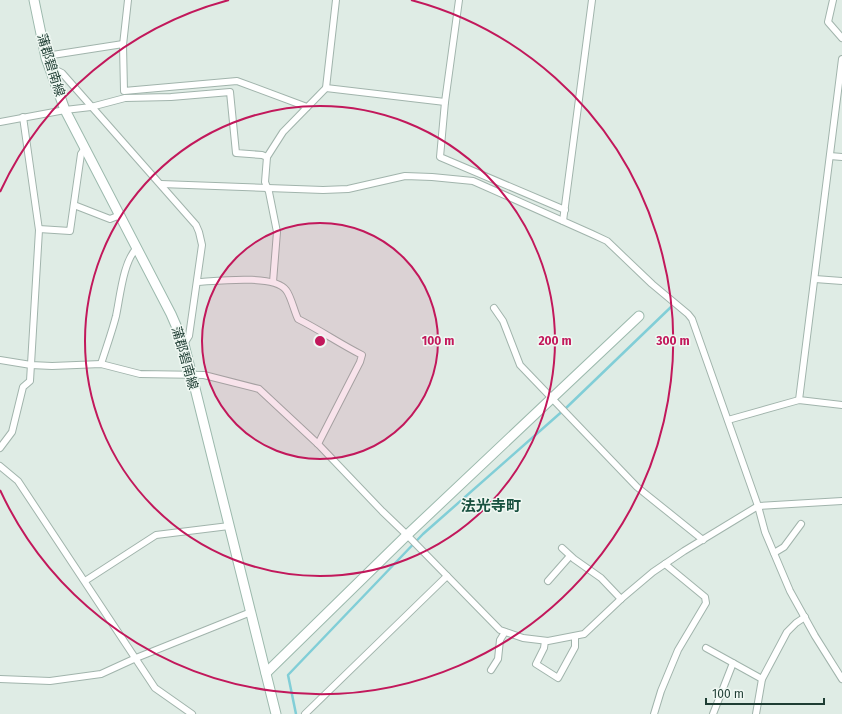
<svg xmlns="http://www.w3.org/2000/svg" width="842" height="714" font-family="'Fira Sans','Noto Sans JP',sans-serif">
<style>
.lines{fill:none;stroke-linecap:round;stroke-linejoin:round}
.stream{stroke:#81ced7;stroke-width:2.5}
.street-casing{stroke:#a1b4ac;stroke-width:8}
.secondary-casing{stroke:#9cb9ad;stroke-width:11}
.street{stroke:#fff;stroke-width:6}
.secondary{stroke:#fff;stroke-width:9}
.ring{fill:none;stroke:#c2185b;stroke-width:2}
.labels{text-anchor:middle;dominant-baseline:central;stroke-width:3;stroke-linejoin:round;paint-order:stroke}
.street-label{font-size:13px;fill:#1e3d33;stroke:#f0f8f3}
.quarter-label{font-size:15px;font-weight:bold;fill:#195140;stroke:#f0f8f3}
.centre{fill:#c2185b;stroke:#f0f8f3;stroke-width:2}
.ring-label{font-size:12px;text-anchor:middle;font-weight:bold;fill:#c2185b;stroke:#f0f8f3;stroke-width:3;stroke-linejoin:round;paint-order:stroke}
</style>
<rect width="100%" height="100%" fill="#dfece5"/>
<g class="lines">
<path class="stream" d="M296 714 288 675 423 534 566 408 671 307"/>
<defs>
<g id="street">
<path d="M128 0 123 45 124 91 237 81 307 107"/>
<path d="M459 0 445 102 440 157 565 210"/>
<path d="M833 0 828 22 842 38"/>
<path d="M46 56 123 44"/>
<path d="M51 71H58L62 73 196 225 199 232 202 245 189 336 184 344"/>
<path d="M326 88 445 102"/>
<path d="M0 122 65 110 91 107 125 98 171 97 230 92 236 153 262 155 267 157"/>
<path d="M830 156 842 157"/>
<path d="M161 184 323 190 348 189 405 176 432 177 473 181 592 234 607 241 652 284 688 314 692 319 758 506 765 532 790 591 815 636 842 679"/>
<path d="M74 205 110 219 120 215"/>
<path d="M563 221 592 0"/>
<path d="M39 229 70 231 81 154 83 151 87 150"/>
<path d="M815 279 842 281"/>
<path d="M198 282C216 281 275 274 286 290 291 296 294 311 298 319 320 330 340 344 362 355L360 362 318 444"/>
<path d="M273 282 277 232 269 192 265 182 267 157 283 132 326 88 336 0"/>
<path d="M494 308 503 321 520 365 637 487 703 540"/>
<path d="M0 360 31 365 52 366 101 364 140 374 204 375 259 389 318 444 382 511 407 535 500 630 523 638 548 641 584 634 621 599 653 572 684 551 758 506 842 501"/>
<path d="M101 364C106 348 112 332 116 316 120 298 123 261 137 248"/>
<path d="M799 400 842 59"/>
<path d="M728 420 799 400 842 405"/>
<path d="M0 448 12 432 23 387 30 381 39 230 23 117"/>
<path d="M0 466 18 481 155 688 192 714"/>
<path d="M562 548 574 559 601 578 621 599"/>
<path d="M774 553 784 547 801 524"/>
<path d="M85 581 156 535 229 526"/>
<path d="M548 581 570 556"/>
<path d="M545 641 544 648 536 664 558 678 575 647V636"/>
<path d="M706 648 762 679"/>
<path d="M491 670 498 659 500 640 505 632"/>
<path d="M0 679 50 681 101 674 136 658 251 612"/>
<path d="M305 714 447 576"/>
<path d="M654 714 661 691 678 650 706 603 705 597 665 564"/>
<path d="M713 714 733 663"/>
<path d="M756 714 762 679 787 632 796 623 805 617"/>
</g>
<g id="secondary">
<path d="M34 0 46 58 65 110 171 314 184 344 276 714"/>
<path d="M266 673 407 535 639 316"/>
</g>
</defs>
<use href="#street" class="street-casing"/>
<use href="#secondary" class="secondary-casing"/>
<use href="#street" class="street"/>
<use href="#secondary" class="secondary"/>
</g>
<circle cx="320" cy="341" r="118" fill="#c2185b" fill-opacity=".12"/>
<g class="ring">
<circle cx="320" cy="341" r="118"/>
<circle cx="320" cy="341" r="235"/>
<path d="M0 192A353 353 0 0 1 229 0M411 0A353 353 0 1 1 0 490"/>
</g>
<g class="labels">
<g class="street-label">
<text transform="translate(51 65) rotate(73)">蒲郡碧南線</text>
<text transform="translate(185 358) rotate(74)">蒲郡碧南線</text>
</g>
<g class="quarter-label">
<text x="491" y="506">法光寺町</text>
</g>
</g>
<circle cx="320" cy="341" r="6" class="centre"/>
<g class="ring-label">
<text x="438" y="345">100 m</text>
<text x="555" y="345">200 m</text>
<text x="673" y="345">300 m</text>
</g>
<path d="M706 698v6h118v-6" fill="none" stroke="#1e3d33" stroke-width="2"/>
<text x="712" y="698" font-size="12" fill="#1e3d33" stroke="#f0f8f3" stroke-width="3" paint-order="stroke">100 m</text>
</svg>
